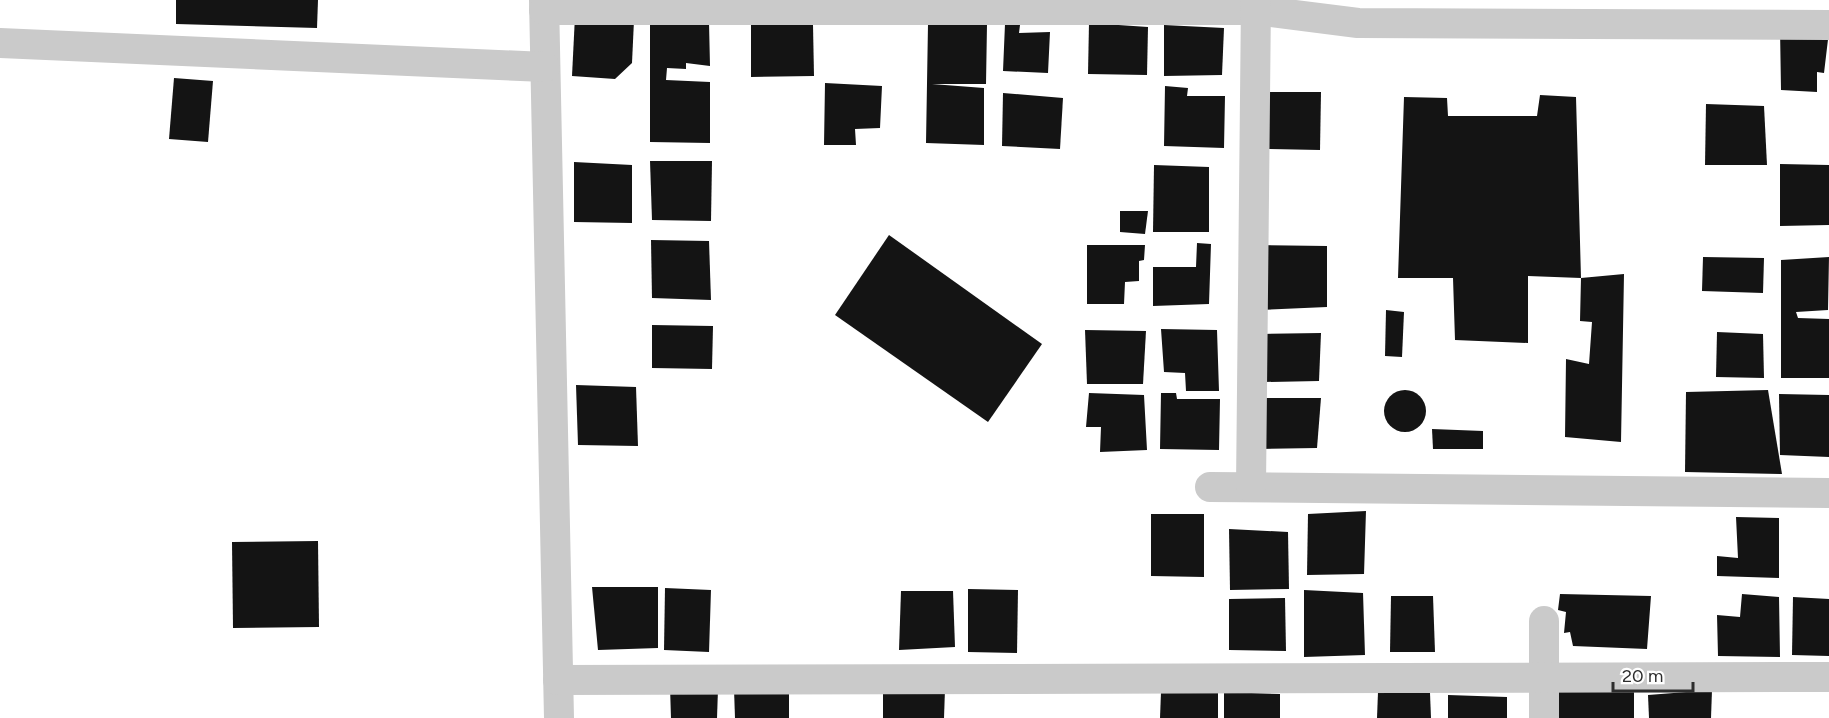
<svg xmlns="http://www.w3.org/2000/svg" width="1829" height="718" font-family="Figtree,sans-serif">
<style>
.building{fill:#141414}
.lines{fill:none;stroke-linecap:round;stroke-linejoin:round}
.minor{stroke:#cacaca;stroke-width:30}
</style>
<rect width="100%" height="100%" fill="#fff"/>
<g class="building">
<path d="M176 0H318L317 28 176 24Z"/>
<path d="M575 16 634 20 632 63 615 79 572 76Z"/>
<path d="M650 20 709 22 710 66 686 63V69L667 68 666 80 710 82V143L650 142Z"/>
<path d="M751 21 813 25 814 76 751 77Z"/>
<path d="M1089 23 1148 27 1147 75 1088 74Z"/>
<path d="M928 24H987L986 84H932L984 88V145L926 143Z"/>
<path d="M1005 24 1020 25 1019 33 1050 32 1048 73 1003 71Z"/>
<path d="M1164 25 1224 28 1222 75 1164 76Z"/>
<path d="M1780 28 1829 31 1824 73 1817 72V92L1781 90Z"/>
<path d="M174 78 213 81 208 142 169 139Z"/>
<path d="M825 83 882 86 880 128 855 129 856 145H824Z"/>
<path d="M1165 86 1188 88 1187 96H1225L1224 148 1164 146Z"/>
<path d="M1266 92H1321L1320 150 1266 149Z"/>
<path d="M1003 93 1063 98 1060 149 1002 146Z"/>
<path d="M1540 95 1576 97 1581 278 1624 274 1621 442 1565 437 1566 359 1589 364 1592 322 1580 321 1581 278 1528 276V343L1455 340 1453 278H1398L1404 97 1447 98 1448 116H1537Z"/>
<path d="M1706 104 1764 106 1767 165H1705Z"/>
<path d="M650 161H712L711 221 652 220Z"/>
<path d="M574 162 632 165V223L574 222Z"/>
<path d="M1780 164 1829 165V225L1780 226Z"/>
<path d="M1154 165 1209 167V232H1153Z"/>
<path d="M1120 211H1148L1145 234 1120 232Z"/>
<path d="M889 235 1042 344 988 422 835 315Z"/>
<path d="M651 240 709 241 711 300 652 298Z"/>
<path d="M1197 243 1211 244 1209 304 1153 306V267H1196Z"/>
<path d="M1087 245H1145L1144 260 1139 261V281L1125 282 1124 304H1087Z"/>
<path d="M1259 245 1327 246V307L1259 310Z"/>
<path d="M1703 257 1764 258 1763 293 1702 291Z"/>
<path d="M1829 257 1828 310 1796 312 1798 318 1829 319V378H1781V260Z"/>
<path d="M1386 310 1404 312 1402 357 1385 356Z"/>
<path d="M652 325 713 326 712 369 652 368Z"/>
<path d="M1161 329 1217 330 1219 391H1186L1185 373 1164 372Z"/>
<path d="M1085 330 1146 331 1143 384H1087Z"/>
<path d="M1717 332 1763 334 1764 378 1716 377Z"/>
<path d="M1321 333 1319 381 1264 382 1261 334Z"/>
<path d="M576 385 636 387 638 446 578 445Z"/>
<circle cx="1405" cy="411" r="21"/>
<path d="M1768 390 1782 474 1685 472 1686 392Z"/>
<path d="M1089 393 1144 395 1147 450 1100 452 1101 427H1086Z"/>
<path d="M1161 393H1176L1177 399H1220L1219 450 1160 449Z"/>
<path d="M1779 394 1829 395V457L1780 455Z"/>
<path d="M1261 398H1321L1317 448 1260 449Z"/>
<path d="M1432 429 1483 431V449H1433Z"/>
<path d="M1366 511 1364 574 1307 575 1308 514Z"/>
<path d="M1151 514H1204V577L1151 576Z"/>
<path d="M1736 517 1779 518V578L1717 576V556L1738 558Z"/>
<path d="M1229 529 1288 532 1289 589 1230 590Z"/>
<path d="M318 541 319 627 233 628 232 542Z"/>
<path d="M592 587H658V648L598 650Z"/>
<path d="M665 588 711 590 709 652 664 650Z"/>
<path d="M968 589 1018 590 1017 653 968 652Z"/>
<path d="M1304 590 1363 593 1365 655 1304 657Z"/>
<path d="M901 591H953L955 647 899 650Z"/>
<path d="M1560 594 1651 596 1647 649 1573 646 1570 632 1564 633 1566 612 1558 610Z"/>
<path d="M1742 594 1779 597 1780 657 1718 656 1717 615 1740 617Z"/>
<path d="M1391 596H1433L1435 652H1390Z"/>
<path d="M1793 597 1829 599V656L1792 655Z"/>
<path d="M1285 598 1286 651 1229 650V599Z"/>
<path d="M670 687 718 689 717 718H671Z"/>
<path d="M734 689H789V718H735Z"/>
<path d="M883 689H945L944 718H883Z"/>
<path d="M1552 690 1634 692V718H1552Z"/>
<path d="M1712 690 1711 718H1649L1648 695Z"/>
<path d="M1161 692 1218 693V718H1160Z"/>
<path d="M1224 692 1280 694V718H1224Z"/>
<path d="M1378 692 1430 693 1431 718H1377Z"/>
<path d="M1448 695 1507 697V718H1448Z"/>
</g>
<g class="lines">
<g class="minor">
<path d="M544 0 559 718"/>
<path d="M544 10H1256L1358 23 1829 25"/>
<path d="M0 43 545 67"/>
<path d="M1210 487 1829 493"/>
<path d="M1251 487 1256 0"/>
<path d="M1544 621V718"/>
<path d="M558 680 1829 677"/>
</g>
</g>
<path d="M1613 682v9h80v-9" fill="none" stroke="#2d2d2d" stroke-width="3"/>
<text x="1622" y="682" font-size="18" fill="#2d2d2d" stroke="#ffffff" stroke-width="4.5" paint-order="stroke">20 m</text>
</svg>
